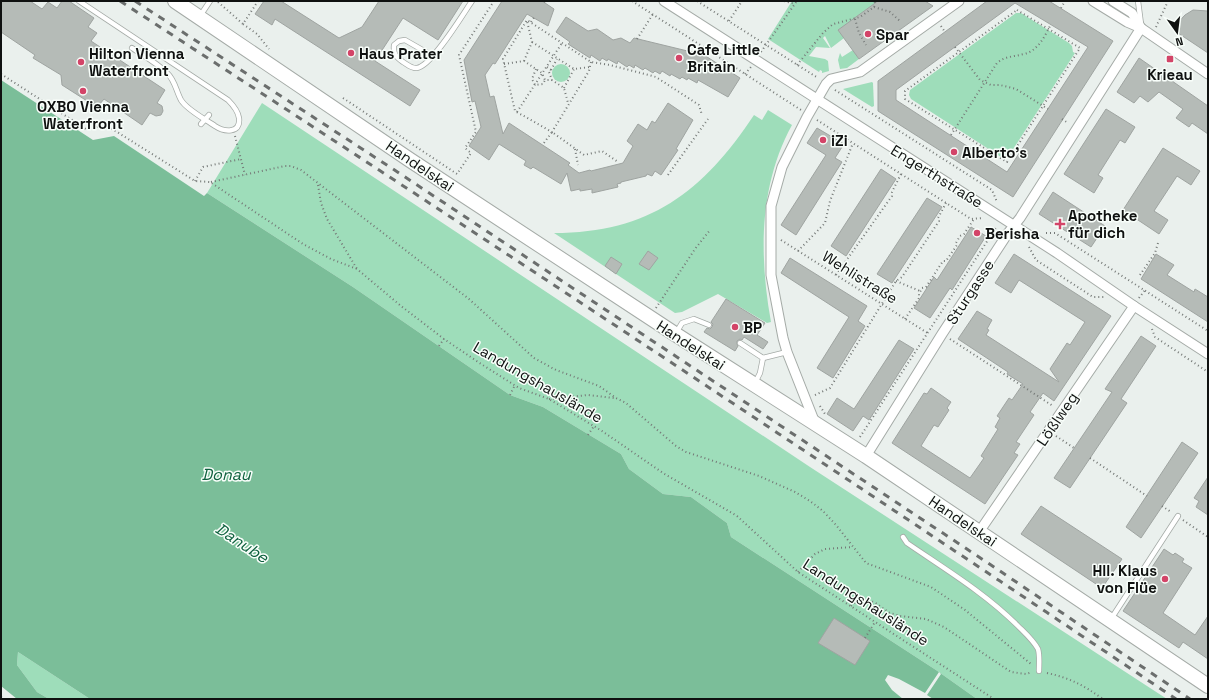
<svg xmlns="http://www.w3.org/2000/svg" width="1209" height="700" font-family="'Space Grotesk',sans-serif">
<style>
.green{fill:#9eddba}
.water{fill:#7bbe99}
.pier{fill:#eaf0ed}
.building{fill:#b5bbb7;stroke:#9fa4a1;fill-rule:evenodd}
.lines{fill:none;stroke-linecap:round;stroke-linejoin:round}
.service-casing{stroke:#a5aba7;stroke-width:6}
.minor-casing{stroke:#a5aba7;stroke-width:11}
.primary-casing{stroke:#a5aba7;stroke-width:16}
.path{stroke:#757977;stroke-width:2;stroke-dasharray:1 3;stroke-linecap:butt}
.service{stroke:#fff;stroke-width:4.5}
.minor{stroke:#fff;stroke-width:9}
.primary{stroke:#fff;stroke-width:14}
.rail{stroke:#6b6e6d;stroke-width:3;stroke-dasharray:7 7;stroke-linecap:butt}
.poi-dot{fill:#d34468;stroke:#f8fefa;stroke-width:1.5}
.labels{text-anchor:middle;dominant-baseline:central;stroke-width:3;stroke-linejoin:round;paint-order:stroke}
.poi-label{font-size:15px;font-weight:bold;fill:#0f1110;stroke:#f8fefa;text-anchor:start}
.street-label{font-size:15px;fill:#0f1110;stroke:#f8fefa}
.water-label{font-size:16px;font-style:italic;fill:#0e603e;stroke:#f8fefa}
</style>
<rect width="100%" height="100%" fill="#eaf0ed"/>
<g class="green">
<path d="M792 1H878L839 30 844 38 831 48 825 36 823 38 830 48 816 47 809 56 825 59 828 61 829 71 822 73V71L820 70 819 72 768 39Z"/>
<path d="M1016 13H1021L1069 43 1072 46 1073 52 1075 53 1010 154 1007 157H1001L911 99 909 95 910 90Z"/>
<path d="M853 50 859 59 847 68 840 69 838 60 840 53 842 57Z"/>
<circle cx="561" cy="73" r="9"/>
<path d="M872 82 873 83 874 106 872 107 843 89Z"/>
<path d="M262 103 810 467 1167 699H977L936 670 731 537 727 523 691 497 663 494 629 469 621 454 543 407 510 395 353 287 207 193Z"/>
<path d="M768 110 792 125C759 185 759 256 771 322L767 323 718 294 682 312 675 313 554 233C649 233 703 192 754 115L762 120Z"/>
<path d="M18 652 90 699H49L37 692 17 665Z"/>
</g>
<path class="water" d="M1 80 93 140 114 136 204 196 207 193 353 287 510 395 543 407 621 454 629 469 663 494 691 497 727 523 731 537 936 670 977 699H90L18 652 17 665 37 692 49 699H17L1 686Z"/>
<path class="pier" d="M939 672 941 674 927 695 933 699H903L892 690 885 680 888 675 899 679 925 693Z"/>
<g class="building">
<path d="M1 1H30L42 9 48 2 57 8 62 1H69L94 18 88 27 97 33 91 41 165 90 157 103 162 106 163 111 161 115 156 116 150 113 142 125 104 99 99 105 95 106 62 85 61 75 33 58 35 55 1 32Z"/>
<path d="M264 1H281L339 38 362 27 379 1H463L438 40 403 18 375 61 420 90 410 106 275 19 272 25 255 14Z"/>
<path d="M502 1H542L554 9 548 26 527 14 495 64 493 63 485 75 490 97 494 96 503 134 509 123 570 163 568 165 579 173 590 170 591 171 623 163 633 146 627 141 638 124 647 130 652 121 655 123 668 103 693 120 676 149 678 150 661 175 655 171 652 176 647 174 646 176 621 182V183L617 184 618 187 592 193V189L580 191V189L571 191 567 173 561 184 533 167 531 169 524 165 526 161 499 144 489 160 469 146 481 127 475 101 472 102 464 60Z"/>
<path d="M878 1H925L933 6 859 59 838 30Z"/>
<path d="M987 1H1049L1113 41 1013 197 878 111V81ZM1015 3 1088 47 1007 172 896 100V90Z"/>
<path d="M1193 10 1208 11V53L1172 29 1185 15Z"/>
<path d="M566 17 588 31 597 29 613 40 621 38 630 43 634 38 704 55 740 78 728 97 698 80 697 83 688 78 687 80 682 77 680 79 671 74 670 76 662 71 660 74 655 71 653 73 645 68 643 70 635 65 634 68 629 65 627 67 618 61 617 64 608 59 607 61 602 58 600 61 591 55 590 58 568 44 570 42 556 32Z"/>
<path d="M1139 58 1208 106V134L1192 123 1189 127 1176 118 1183 109 1159 92 1148 102 1140 96 1134 103 1117 92Z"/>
<path d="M1106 109 1135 127 1125 143 1120 140 1098 175 1103 178 1094 193 1064 174Z"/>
<path d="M817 128 844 144 835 158 842 162 796 235 781 225 826 155 807 143Z"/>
<path d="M1163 148 1200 171 1191 185 1177 176 1154 211 1168 220 1159 234 1123 210Z"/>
<path d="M881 169 896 179 846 256 831 246Z"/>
<path d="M1053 192 1105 226 1091 247 1039 214Z"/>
<path d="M927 198 942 207 892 283 877 274Z"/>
<path d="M971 227 986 236 952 290 950 288 930 318 914 308 934 277 937 280Z"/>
<path d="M648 251 658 258 649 270 639 264Z"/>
<path d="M1014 254 1111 316 1054 401 1043 393 1030 412 1034 415 1016 442 1020 444 1014 453 1018 455 985 504 892 443 924 393 927 394 931 388 951 402 947 408 949 410 938 427 934 425 921 446 970 478 984 458 981 456 998 429 995 427 1000 418 997 416 1009 398 1012 400 1023 384 1007 374 1008 372 958 339 977 311 992 320 987 329 989 330 986 335 1059 382 1050 369 1067 343 1070 345 1085 322 1019 280 1011 293 995 283Z"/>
<path d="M1156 254 1174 265 1167 275 1194 292 1195 289 1208 297V322L1141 279Z"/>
<path d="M611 257 622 264 616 274 605 266Z"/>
<path d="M790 258 867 306 858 321 865 326 833 378 817 368 849 317 781 273Z"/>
<path d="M726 299 765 323 757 335 768 342 763 349 744 337 742 340 740 339 737 341V344L738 346 735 351 704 332 707 328 710 329 712 327 713 324 711 322Z"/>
<path d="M1141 336 1156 346 1121 399 1127 403 1070 488 1054 478 1112 392 1105 389Z"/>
<path d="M899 340 914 349 869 420 863 416 853 431 827 414 837 398 854 409Z"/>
<path d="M1182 442 1198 453 1141 538 1126 527Z"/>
<path d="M1208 477V515L1196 507 1199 501 1194 498Z"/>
<path d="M1041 506 1122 559 1102 588 1021 534Z"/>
<path d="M1164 549 1173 555 1175 553 1184 559 1182 562 1192 568 1163 613 1195 635 1208 616V659L1183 642 1179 648 1123 611Z"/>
<path d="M834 618 870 641 855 665 818 643Z"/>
</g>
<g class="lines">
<defs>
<g id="service">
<path d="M79 1 228 100C233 105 238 111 239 118 241 134 224 132 215 126 205 119 187 110 181 100 176 91 175 80 167 73 157 63 144 56 132 48"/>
<path d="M1138 1 1141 24"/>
<path d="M200 16 210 1"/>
<path d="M433 56 405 40 399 41 394 45C393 54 396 57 403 62 408 65 412 69 417 68 432 66 463 14 472 1"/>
<path d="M201 124 209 115"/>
<path d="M676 333 682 323 694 319 709 325"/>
<path d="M740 343 763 358 787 352"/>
<path d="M755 383 760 373 763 358"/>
<path d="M903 537 907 543C945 569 985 593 1018 626 1025 633 1033 640 1038 649 1040 656 1039 664 1039 671"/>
<path d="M1111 619 1178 516"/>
</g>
<g id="minor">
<path d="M664 1 1057 253 1134 306 1208 354"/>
<path d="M1093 1 1127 22 1141 28 1208 74"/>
<path d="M1113 1 1132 13 1141 28"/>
<path d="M815 423 787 352 783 338 771 275V206L782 167 807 117 826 84 831 79 860 72 959 1"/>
<path d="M866 456 942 334 1008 233 1020 218 1141 28"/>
<path d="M979 532 1134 306"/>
</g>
<path id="primary" d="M175 1 410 160 675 334 866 456 1208 686"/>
</defs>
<use href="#service" class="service-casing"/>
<use href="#minor" class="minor-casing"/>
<use href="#primary" class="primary-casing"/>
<g class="path">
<path d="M632 1 801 110"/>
<path d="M697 1 818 78"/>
<path d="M784 1 795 4"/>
<path d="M218 2 243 24 258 1"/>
<path d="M544 2 545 1"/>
<path d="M874 7 890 12 901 22"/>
<path d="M1061 8 1065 1"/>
<path d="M1017 10 1080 48 1007 162 905 99V91Z"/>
<path d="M855 19 859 33 866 45"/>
<path d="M729 21 742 1"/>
<path d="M531 22 535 16"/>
<path d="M243 24 257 34 269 49"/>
<path d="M941 26 945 32"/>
<path d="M1156 27 1168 1"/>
<path d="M637 39 653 14"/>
<path d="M532 42 574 69 590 67"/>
<path d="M955 47 980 80 991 85H1000L1016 89 1048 109"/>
<path d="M761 52 797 1"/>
<path d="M524 61 532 42 527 21"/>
<path d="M591 62 589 71 552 132 515 111 503 59 527 20 591 62 610 65 656 77 699 105 702 115"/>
<path d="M504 64 524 61 542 73 545 80H552"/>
<path d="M797 65 823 33 833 24 860 17 874 7 875 1"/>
<path d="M547 67 551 70 549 72 552 80 564 88 568 103"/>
<path d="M536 69 532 79 535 85 543 84 545 80"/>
<path d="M551 70 557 59"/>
<path d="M1 74 86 129 106 125 195 181 210 182 303 244 331 259 357 269 401 306 444 339 478 362 519 388 549 399 602 431 663 473 737 516 798 572 994 699"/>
<path d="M745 74 751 67"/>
<path d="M564 88 574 69"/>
<path d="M835 90 992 190 997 202"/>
<path d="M343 98 457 174 471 153 465 148 476 132 459 55 494 1"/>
<path d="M517 112 562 43"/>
<path d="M1062 119 1068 123"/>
<path d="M817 120 971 219 983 218"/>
<path d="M951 135 997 63C1005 56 1013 57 1024 54 1038 51 1045 36 1051 24"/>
<path d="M235 136 245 175"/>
<path d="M544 143 552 132 584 155 602 151 618 162"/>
<path d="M575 149 578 165"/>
<path d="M668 175 708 119"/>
<path d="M195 181 203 167 241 159"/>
<path d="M211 182 285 166H291L301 170 469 299 534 358 556 370 599 386 616 398 626 403 676 446 686 452 759 476 795 492 810 501 823 511 836 525 866 563 931 587 965 610 1031 664"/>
<path d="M318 185 321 203 327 219 357 269"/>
<path d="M1046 233H1055L1208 331"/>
<path d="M781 240 929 334"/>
<path d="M1029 247 1036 260 1093 297H1104"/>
<path d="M798 251 825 223 830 201 853 143"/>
<path d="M836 275 892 196V192L901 174"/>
<path d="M1140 275 1155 253 1158 243"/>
<path d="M896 281 920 291"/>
<path d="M1139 298 1145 290"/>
<path d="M656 308 695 249 710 230"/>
<path d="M905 319 919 298V294L922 288 926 287 943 261H946L957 245 956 243 960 236 964 234 974 219"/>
<path d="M1152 329 1155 337 1208 372"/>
<path d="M950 339 1053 406"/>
<path d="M439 346 444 339"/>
<path d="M510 395 515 385"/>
<path d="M815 395 830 388 896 281 902 277 939 221 938 218 946 203"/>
<path d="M549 399 588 395 614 398"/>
<path d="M820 406 825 414"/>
<path d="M588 435 594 426"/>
<path d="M1056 436 1074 448"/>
<path d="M860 437 997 226"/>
<path d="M1090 458 1147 496"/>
<path d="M1162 506 1171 512"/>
<path d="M1183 520 1208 537"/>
<path d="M798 572 815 554 825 549 853 547"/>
<path d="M851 606 859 599 874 602 890 613 900 616 926 619 944 627 1011 672 1026 674 1032 672"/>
<path d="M865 638 875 622"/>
<path d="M1047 673C1070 678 1083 685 1103 699"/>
<path d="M1 697 4 699"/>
</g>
<use href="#service" class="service"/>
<use href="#minor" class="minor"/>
<use href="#primary" class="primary"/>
<g class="rail">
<path d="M120 1C474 231 826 464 1176 699"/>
<path d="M135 1 396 171 991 565 1190 699"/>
</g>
</g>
<g class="poi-dot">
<circle cx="868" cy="34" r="4"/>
<circle cx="351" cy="53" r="4"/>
<circle cx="679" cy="58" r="4"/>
<rect x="1166" y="55" width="8" height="8" rx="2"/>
<circle cx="81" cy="62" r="4"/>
<circle cx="83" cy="91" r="4"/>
<circle cx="823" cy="140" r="4"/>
<circle cx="954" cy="152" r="4"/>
<path d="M1058 218h4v4h4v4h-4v4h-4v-4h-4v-4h4z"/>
<circle cx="977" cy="233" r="4"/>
<circle cx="735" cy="327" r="4"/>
<circle cx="1165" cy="579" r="4"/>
</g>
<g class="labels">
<g class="poi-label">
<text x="876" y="34">Spar</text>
<text x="687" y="49">Cafe Little<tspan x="687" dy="17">Britain</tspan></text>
<text x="89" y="53">Hilton Vienna<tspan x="89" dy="17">Waterfront</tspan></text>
<text x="359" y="53">Haus Prater</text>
<text x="1170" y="74" text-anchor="middle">Krieau</text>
<text x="83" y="106" text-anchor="middle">OXBO Vienna<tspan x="83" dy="17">Waterfront</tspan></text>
<text x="831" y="140">iZi</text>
<text x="962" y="152">Alberto's</text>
<text x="1068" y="215">Apotheke<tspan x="1068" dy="17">für dich</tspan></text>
<text x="985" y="233">Berisha</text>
<text x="743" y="327">BP</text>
<text x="1157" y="570" text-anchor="end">Hll. Klaus<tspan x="1157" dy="17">von Flüe</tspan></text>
</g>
<g class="street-label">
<text transform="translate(420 166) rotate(34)">Handelskai</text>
<text transform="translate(937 176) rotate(32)">Engerthstraße</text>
<text transform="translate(860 277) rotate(32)">Wehlistraße</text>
<text transform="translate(970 292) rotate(-57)">Sturgasse</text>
<text transform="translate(691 345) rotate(33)">Handelskai</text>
<text transform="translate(538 382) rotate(30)">Landungshauslände</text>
<text transform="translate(1057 419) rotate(-56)">Lößlweg</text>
<text transform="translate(963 521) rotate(34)">Handelskai</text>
<text transform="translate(866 602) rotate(33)">Landungshauslände</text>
</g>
<g class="water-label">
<text x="226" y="474">Donau</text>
<text transform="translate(242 543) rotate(33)">Danube</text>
</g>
</g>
<rect width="1209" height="700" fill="none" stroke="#0f1110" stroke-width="4"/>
<g transform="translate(1177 32) rotate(166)" stroke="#f8fefa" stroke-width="3" paint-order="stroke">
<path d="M0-3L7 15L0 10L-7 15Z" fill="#0f1110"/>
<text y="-6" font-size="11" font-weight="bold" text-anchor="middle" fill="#0f1110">N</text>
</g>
</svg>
